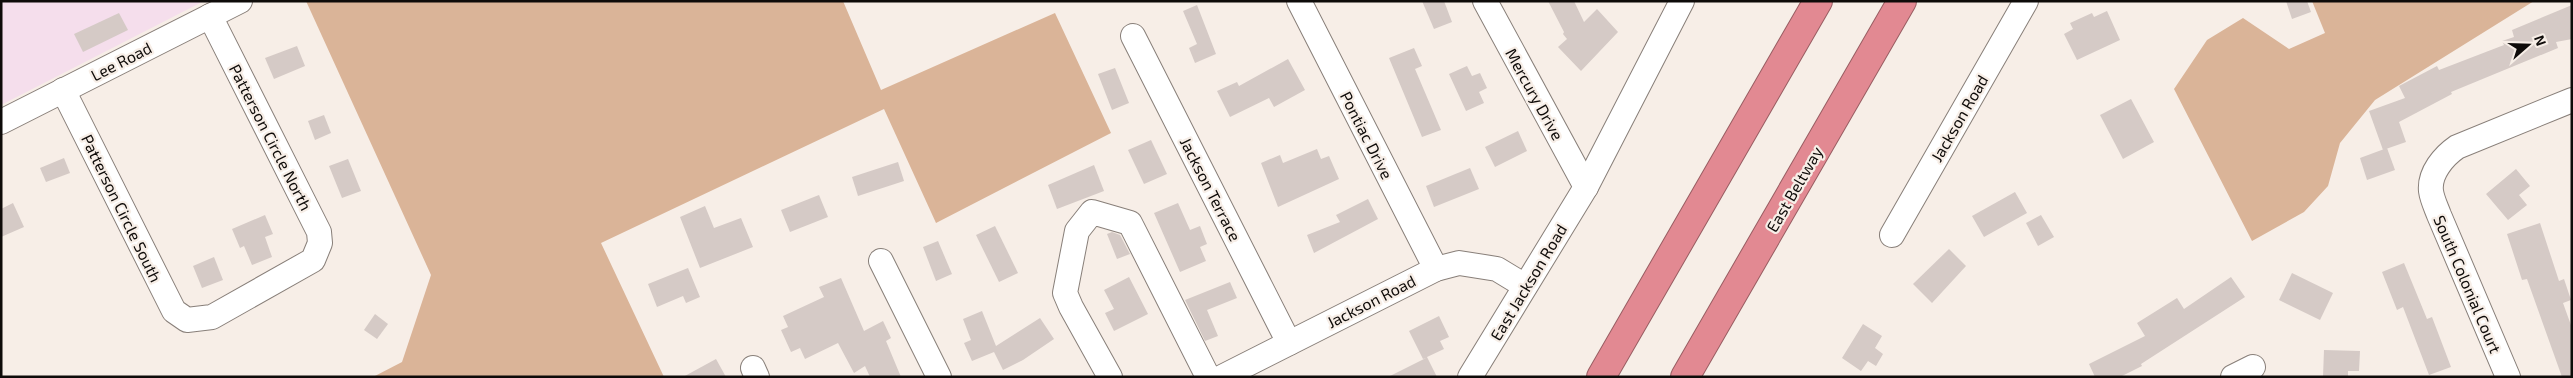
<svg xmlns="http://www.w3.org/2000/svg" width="2573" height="378" font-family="'Exo 2',sans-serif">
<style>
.industrial{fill:#f5deec}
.forest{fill:#dab498}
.building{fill:#d5cac6}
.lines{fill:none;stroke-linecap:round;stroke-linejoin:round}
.minor-casing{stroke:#887f79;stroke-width:26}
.highway-casing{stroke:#985d62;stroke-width:30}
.minor{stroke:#fff;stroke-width:24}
.highway{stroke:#e28992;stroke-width:28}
.labels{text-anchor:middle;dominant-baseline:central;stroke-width:4.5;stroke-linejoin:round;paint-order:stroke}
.street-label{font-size:16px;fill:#0e0b09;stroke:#f7eee7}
</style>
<rect width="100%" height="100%" fill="#f7eee7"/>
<path class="industrial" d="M1 1H204L1 105Z"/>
<g class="forest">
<path d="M306 1H843L881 90 1055 13 1111 133 936 223 884 109 601 243 664 377H373L402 362 431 275Z"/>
<path d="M2312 1H2534L2375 100 2340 143 2328 186 2304 212 2252 241 2174 89 2207 40 2243 18 2289 49 2325 33Z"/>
</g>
<g class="building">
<path d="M1422 1H1444L1452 22 1434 29Z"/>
<path d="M1548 1H1574L1584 22 1597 9 1618 32 1581 71 1558 47 1567 39 1563 34 1564 32Z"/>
<path d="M2286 1H2307L2311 12 2292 19Z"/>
<path d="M1197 5 1216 54 1195 63 1189 48 1197 44 1183 11Z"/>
<path d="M2572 5V39L2556 42 2558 48 2451 92 2452 94 2399 122 2406 142 2383 150 2369 111 2405 98 2399 86 2437 66 2439 70 2504 45 2502 41 2514 37 2512 30Z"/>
<path d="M2107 11 2120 40 2077 60 2064 34 2073 29 2070 23 2092 13 2094 17Z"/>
<path d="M119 13 128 30 83 52 74 34Z"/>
<path d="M297 46 305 66 274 79 265 58Z"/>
<path d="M1414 48 1422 66 1415 69 1441 130 1422 137 1389 58Z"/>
<path d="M1288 59 1305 90 1274 107 1269 98 1230 117 1217 91 1237 82 1239 86Z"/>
<path d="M1467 66 1472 76 1480 73 1487 88 1479 92 1484 103 1466 111 1449 74Z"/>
<path d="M1115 68 1129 103 1112 110 1098 74Z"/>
<path d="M2131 99 2154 142 2123 159 2100 115Z"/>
<path d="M324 115 331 133 315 140 308 121Z"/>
<path d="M1518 131 1527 151 1495 167 1485 147Z"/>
<path d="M1151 140 1167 174 1144 184 1128 150Z"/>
<path d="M2387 148 2395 170 2367 180 2360 158Z"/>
<path d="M1317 149 1321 159 1329 156 1339 179 1278 207 1261 163 1280 155 1283 163Z"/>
<path d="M64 158 70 173 46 182 40 168Z"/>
<path d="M348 159 361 191 342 198 329 166Z"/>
<path d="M898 162 904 181 858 196 852 177Z"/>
<path d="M1094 165 1104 191 1057 209 1048 185Z"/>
<path d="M1470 168 1479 189 1434 207 1426 186Z"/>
<path d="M2516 169 2530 186 2519 195 2527 205 2508 220 2486 194Z"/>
<path d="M2015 192 2027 213 1984 237 1972 216Z"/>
<path d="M819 195 828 217 790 232 781 210Z"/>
<path d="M1368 199 1378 219 1314 253 1307 235 1340 222 1336 215Z"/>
<path d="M13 203 24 227 1 237V209Z"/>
<path d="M1178 203 1190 230 1200 226 1207 244 1200 247 1206 261 1180 272 1154 213Z"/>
<path d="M705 206 714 228 741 218 753 247 700 268 680 217Z"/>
<path d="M265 215 273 234 265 237 272 257 252 265 244 246 240 248 232 229Z"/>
<path d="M2041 215 2054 237 2038 246 2026 223Z"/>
<path d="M2540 223 2559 281 2564 279 2571 300 2563 303 2572 328V377H2562L2527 279 2522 280 2507 234Z"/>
<path d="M995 226 1018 273 999 282 976 235Z"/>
<path d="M1112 232 1120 235 1130 254 1117 259 1107 234Z"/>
<path d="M938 241 952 274 936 281 923 247Z"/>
<path d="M1949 249 1966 266 1932 303 1913 284Z"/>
<path d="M214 257 223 280 202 288 193 266Z"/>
<path d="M2404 263 2427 319 2432 317 2451 367 2429 375 2403 307 2397 310 2382 272Z"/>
<path d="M688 268 700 297 686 303 683 296 657 307 648 284Z"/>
<path d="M2292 273 2333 293 2320 320 2279 300Z"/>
<path d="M1129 277 1148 314 1114 331 1105 313 1114 309 1104 290Z"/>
<path d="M2231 277 2245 297 2141 364 2142 366 2120 377H2095L2089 364 2145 336 2137 323 2177 298 2184 309Z"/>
<path d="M841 278 864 331 883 321 891 338 886 341 901 377H870L865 366 854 373 838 343 805 359 800 348 791 352 781 330 788 327 783 316 824 297 819 287Z"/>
<path d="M1230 282 1237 298 1207 310 1218 336 1205 341 1185 300Z"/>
<path d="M982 311 996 346 1040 318 1054 339 1023 360 1003 370 994 352 972 361 964 343 971 340 963 319Z"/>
<path d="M375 314 388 324 377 339 364 330Z"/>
<path d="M1439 316 1449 337 1440 341 1444 349 1427 357 1437 377H1388L1426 358 1423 359 1409 331Z"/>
<path d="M1863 324 1882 336 1875 348 1883 354 1876 366 1868 361 1861 371 1842 358Z"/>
<path d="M2324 350 2360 351 2359 371H2348V377H2323Z"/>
<path d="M716 359 726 377H683Z"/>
</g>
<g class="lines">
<defs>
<g id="minor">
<path d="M1299 1 1436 269"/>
<path d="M1485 1 1586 187"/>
<path d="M1133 36 1289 343"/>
<path d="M63 90 174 311 187 320 212 317 313 260 320 243 319 232 210 16"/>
<path d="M1 122 240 1"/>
<path d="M1892 235 2026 1"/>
<path d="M881 261 939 377"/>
<path d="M753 368 757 377"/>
<path d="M1110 377 1071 307 1065 293 1077 231 1092 212 1130 223 1208 377"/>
<path d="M1222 377 1436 269 1459 263 1497 269 1525 286"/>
<path d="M1470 377 1586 187 1682 1"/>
<path d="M2233 377 2253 367"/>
<path d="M2508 377 2439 215C2436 207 2432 199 2431 191 2429 173 2444 156 2457 147L2572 100"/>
</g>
<g id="highway">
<path d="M1601 377 1818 1"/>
<path d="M1685 377 1902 1"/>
</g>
</defs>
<use href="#minor" class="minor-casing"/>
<use href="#highway" class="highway-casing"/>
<use href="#minor" class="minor"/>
<use href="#highway" class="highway"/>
</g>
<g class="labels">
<g class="street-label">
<text transform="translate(121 61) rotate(-27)">Lee Road</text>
<text transform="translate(1535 94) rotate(61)">Mercury Drive</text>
<text transform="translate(1959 118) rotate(-60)">Jackson Road</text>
<text transform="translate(1367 135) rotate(63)">Pontiac Drive</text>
<text transform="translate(271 137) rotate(63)">Patterson Circle North</text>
<text transform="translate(1211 189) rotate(63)">Jackson Terrace</text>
<text transform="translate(1794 189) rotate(-60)">East Beltway</text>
<text transform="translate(122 208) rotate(64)">Patterson Circle South</text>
<text transform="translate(1528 282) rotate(-59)">East Jackson Road</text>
<text transform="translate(2468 284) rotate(67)">South Colonial Court</text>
<text transform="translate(1371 301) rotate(-27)">Jackson Road</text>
</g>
</g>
<rect width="2573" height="378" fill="none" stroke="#0e0b09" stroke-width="5"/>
<g transform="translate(2528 45) rotate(70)" stroke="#f7eee7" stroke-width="4" paint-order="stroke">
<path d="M0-4L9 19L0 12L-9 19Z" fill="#0e0b09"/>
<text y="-8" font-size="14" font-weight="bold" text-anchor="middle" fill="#0e0b09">N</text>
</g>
</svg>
